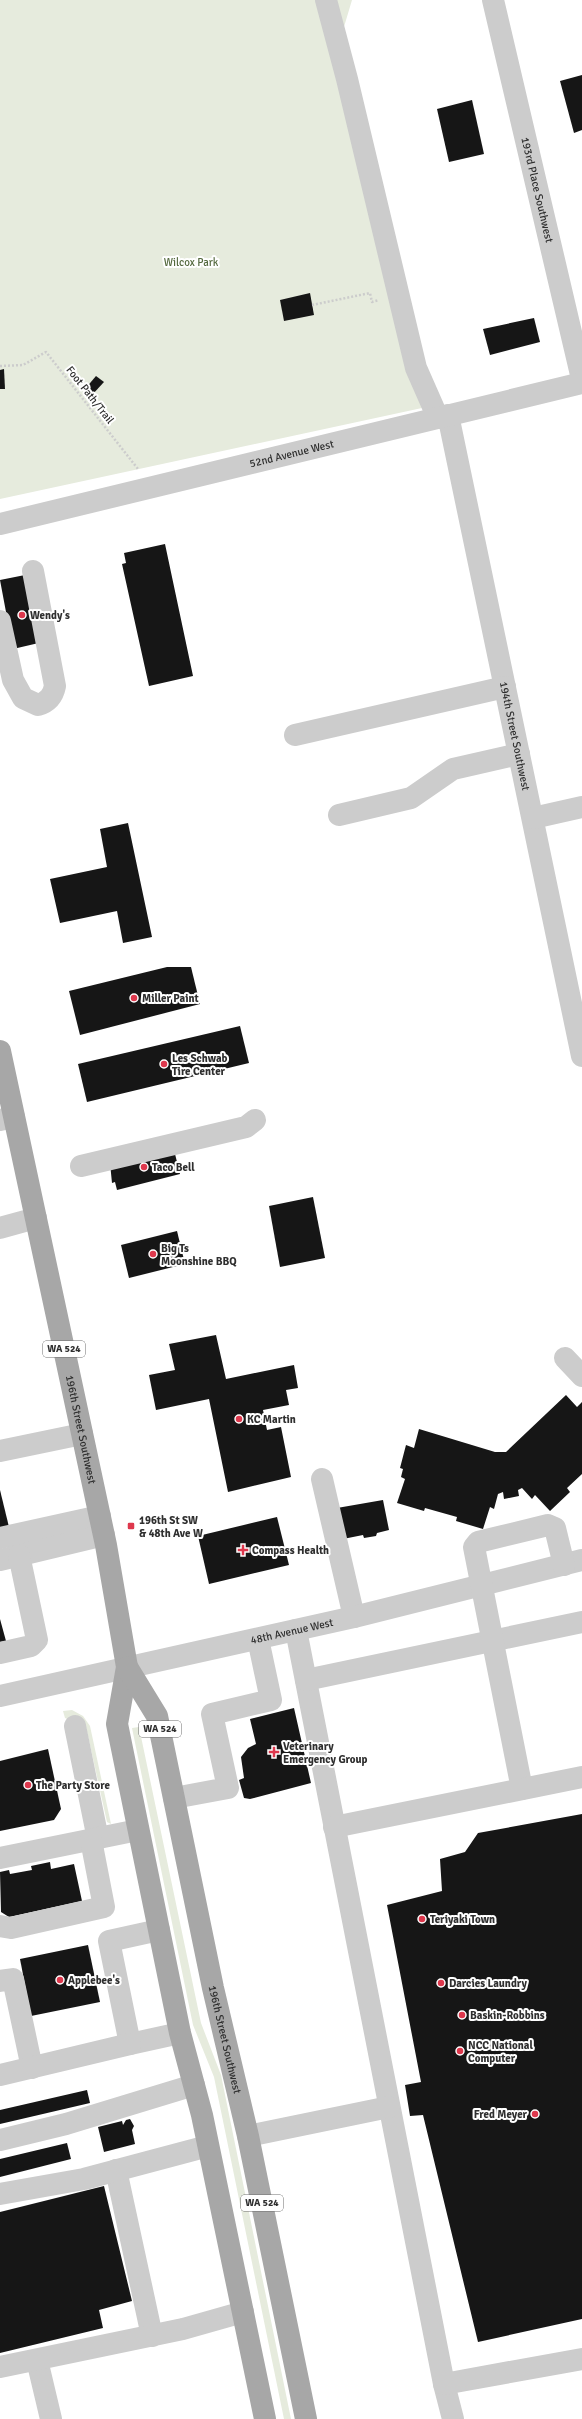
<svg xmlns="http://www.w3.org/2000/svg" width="582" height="2419" font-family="Signika,sans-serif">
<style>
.green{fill:#e6ebdd}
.building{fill:#161616}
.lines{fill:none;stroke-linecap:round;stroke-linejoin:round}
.path{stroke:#ccc;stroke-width:2.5;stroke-dasharray:2 2;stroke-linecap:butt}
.minor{stroke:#ccc;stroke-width:22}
.major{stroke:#a7a7a7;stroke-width:22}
.poi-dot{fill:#de384d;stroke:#fff;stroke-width:1.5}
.labels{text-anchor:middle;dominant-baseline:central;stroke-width:4;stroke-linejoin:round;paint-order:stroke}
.shield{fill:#fff;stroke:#6d6d6d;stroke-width:1}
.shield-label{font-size:10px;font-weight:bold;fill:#2f2f2f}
.street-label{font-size:11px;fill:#2f2f2f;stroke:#fff}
.park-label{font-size:11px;fill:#54693e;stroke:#fff}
.poi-label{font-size:11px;font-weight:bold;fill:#2f2f2f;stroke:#fff;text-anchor:start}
</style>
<rect width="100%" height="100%" fill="#fff"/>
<g class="green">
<path d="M0 0H352L335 57 422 408 0 499Z"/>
<path d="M72 1710 83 1716 90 1726 111 1824 107 1822 86 1727 65 1718 63 1711Z"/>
<path d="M139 1727 201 2023 221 2075 291 2419H284L214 2077 193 2025 132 1728Z"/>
</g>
<g class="building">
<path d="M582 75V130L574 133 560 81Z"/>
<path d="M472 100 484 154 449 162 437 109Z"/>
<path d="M310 293 314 315 284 321 280 300Z"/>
<path d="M534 318 540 342 490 355 483 329Z"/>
<path d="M4 369 5 389H0V370Z"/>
<path d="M96 376 104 382 92 395 85 389Z"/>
<path d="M165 544 193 676 149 686 122 564 126 563 124 553Z"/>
<path d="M30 574 43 642 13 649 0 580Z"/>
<path d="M128 823 152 937 123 943 117 911 60 923 50 879 107 867 100 829Z"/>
<path d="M167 967H191L200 1004 80 1035 69 991Z"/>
<path d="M240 1026 249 1063 87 1102 78 1064Z"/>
<path d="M174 1150 180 1174 117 1190 115 1182 112 1183 110 1163Z"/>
<path d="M313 1197 325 1258 280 1267 269 1206Z"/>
<path d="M177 1231 185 1264 129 1278 121 1245Z"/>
<path d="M216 1335 226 1379 294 1365 298 1388 286 1390 289 1405 263 1410 267 1430 281 1427 291 1477 228 1492 209 1399 156 1410 149 1375 175 1370 169 1344Z"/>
<path d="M566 1395 577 1407 582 1402V1474L567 1488 570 1492 550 1511 535 1495 532 1499 522 1488 518 1490 519 1496 504 1499 503 1492 498 1494 494 1509 490 1507 483 1529 456 1521 457 1517 425 1508 424 1511 397 1503 405 1479 401 1477 403 1469 400 1468 406 1445 414 1448 419 1429 495 1452H506Z"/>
<path d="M0 1490 9 1527 0 1529Z"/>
<path d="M383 1500 389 1530 377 1533 376 1536 364 1538 363 1535 343 1539 337 1508Z"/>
<path d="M277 1517 289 1565 209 1584 198 1536Z"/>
<path d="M0 1619 6 1641 0 1642Z"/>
<path d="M294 1708 311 1783 250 1799 244 1798 239 1780 244 1778 241 1757 248 1748 256 1744 250 1719Z"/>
<path d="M48 1749 61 1809 54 1820 0 1831V1761Z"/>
<path d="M582 1814V2319L478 2342 423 2115 410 2116 405 2085 421 2082 387 1905 442 1891 440 1859 465 1852 478 1833Z"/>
<path d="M50 1862 51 1869 74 1864 82 1901 9 1917 1 1912 0 1872 9 1870 10 1874 32 1870 31 1866Z"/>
<path d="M88 1945 100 2002 31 2016 20 1959Z"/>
<path d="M87 2090 90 2103 0 2124V2110Z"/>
<path d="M130 2119 134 2126 132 2130 135 2144 104 2152 98 2127 122 2121 123 2125 126 2120Z"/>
<path d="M67 2143 71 2159 0 2177V2159Z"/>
<path d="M104 2186 132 2301 99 2310 103 2328 0 2353V2212Z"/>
</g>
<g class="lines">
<g class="path">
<path d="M312 305 370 293 372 302 379 300"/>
<path d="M0 366 23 365 46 352 138 469"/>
</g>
<g class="minor">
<path d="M326 0 347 79 416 368 438 418"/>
<path id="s1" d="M493 0 582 379"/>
<path id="s2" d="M448 415 582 1056"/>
<path id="s3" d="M0 524 582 383"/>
<path d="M0 621 13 680 23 698 38 705C48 702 53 696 55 686L33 571"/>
<path d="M295 735 505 687"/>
<path d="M339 815 411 798 453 769 519 754"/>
<path d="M533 818 582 807"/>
<path d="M0 1120 14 1117"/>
<path d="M81 1166 246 1127 255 1120"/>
<path d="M0 1228 36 1218"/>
<path d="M565 1358 582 1376"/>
<path d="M0 1451 82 1434"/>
<path d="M322 1479 354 1617"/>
<path d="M0 1538 100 1516"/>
<path d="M0 1560 104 1535"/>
<path d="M296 1630 444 2384 453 2419"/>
<path d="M0 1653 31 1646 37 1640 19 1555"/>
<path d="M306 1680 582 1622"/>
<path id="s4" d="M0 1696 354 1617 582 1560"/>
<path d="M75 1726 98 1839"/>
<path d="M522 1789 474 1547 478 1542 548 1525 555 1528 564 1565"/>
<path d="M174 1798 228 1788 212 1714 271 1700 258 1639"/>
<path d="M334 1827 582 1777"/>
<path d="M0 1858 138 1830"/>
<path d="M0 1926 11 1928 104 1907 91 1840"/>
<path d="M159 1930 109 1941 130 2044 180 2033"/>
<path d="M0 1981 13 1979 32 2068"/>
<path d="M0 2075 130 2044"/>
<path d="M248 2136 389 2107"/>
<path d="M0 2140 66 2124 194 2085"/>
<path d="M116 2170 152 2336"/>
<path d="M0 2194 84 2179 208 2146"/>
<path d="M37 2360 51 2419"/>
<path d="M0 2367 183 2329 243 2312"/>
<path d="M444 2384 582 2359"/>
</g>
<g class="major">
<path id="s5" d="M0 1051 106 1545 127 1667 117 1724 180 2033 202 2115 265 2419"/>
<path id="s6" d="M127 1667 157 1716 213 1988 248 2136 306 2419"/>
</g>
</g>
<g class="poi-dot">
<circle cx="22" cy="615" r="4"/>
<circle cx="134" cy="998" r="4"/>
<circle cx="164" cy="1064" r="4"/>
<circle cx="144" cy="1167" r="4"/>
<circle cx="153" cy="1254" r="4"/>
<circle cx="239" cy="1419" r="4"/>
<rect x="127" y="1522" width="8" height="8" rx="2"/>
<path d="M241 1544h4v4h4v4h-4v4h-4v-4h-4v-4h4z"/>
<path d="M272 1746h4v4h4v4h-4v4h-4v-4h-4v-4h4z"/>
<circle cx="28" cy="1785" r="4"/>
<circle cx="422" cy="1919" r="4"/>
<circle cx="60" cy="1980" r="4"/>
<circle cx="441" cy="1983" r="4"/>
<circle cx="462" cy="2015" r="4"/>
<circle cx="460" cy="2051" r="4"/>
<circle cx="535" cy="2114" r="4"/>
</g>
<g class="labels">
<g class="shield">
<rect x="43" y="1341" width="42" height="16" rx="3"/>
<rect x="139" y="1721" width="42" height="16" rx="3"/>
<rect x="241" y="2195" width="42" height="16" rx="3"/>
</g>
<g class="shield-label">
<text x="64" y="1349">WA 524</text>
<text x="160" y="1729">WA 524</text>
<text x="262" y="2203">WA 524</text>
</g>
<g class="street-label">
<text stroke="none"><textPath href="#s1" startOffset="195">193rd Place Southwest</textPath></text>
<text transform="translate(90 395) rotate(52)">Foot Path/Trail</text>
<text stroke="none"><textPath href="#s3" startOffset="300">52nd Avenue West</textPath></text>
<text stroke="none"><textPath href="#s2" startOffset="328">194th Street Southwest</textPath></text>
<text stroke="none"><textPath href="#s5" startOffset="387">196th Street Southwest</textPath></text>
<text stroke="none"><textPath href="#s4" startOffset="299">48th Avenue West</textPath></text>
<text stroke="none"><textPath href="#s6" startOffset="388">196th Street Southwest</textPath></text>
</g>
<g class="park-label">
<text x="191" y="262">Wilcox Park</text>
</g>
<g class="poi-label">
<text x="30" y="615">Wendy's</text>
<text x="142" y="998">Miller Paint</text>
<text x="172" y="1058">Les Schwab<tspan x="172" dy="13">Tire Center</tspan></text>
<text x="152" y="1167">Taco Bell</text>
<text x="161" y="1248">Big Ts<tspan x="161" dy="13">Moonshine BBQ</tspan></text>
<text x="247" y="1419">KC Martin</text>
<text x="139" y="1520">196th St SW<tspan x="139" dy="13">&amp; 48th Ave W</tspan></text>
<text x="252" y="1550">Compass Health</text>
<text x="283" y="1746">Veterinary<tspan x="283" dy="13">Emergency Group</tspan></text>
<text x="36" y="1785">The Party Store</text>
<text x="430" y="1919">Teriyaki Town</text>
<text x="68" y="1980">Applebee's</text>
<text x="449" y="1983">Darcies Laundry</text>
<text x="470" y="2015">Baskin-Robbins</text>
<text x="468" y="2045">NCC National<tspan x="468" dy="13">Computer</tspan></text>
<text x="527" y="2114" text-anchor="end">Fred Meyer</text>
</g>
</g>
</svg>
